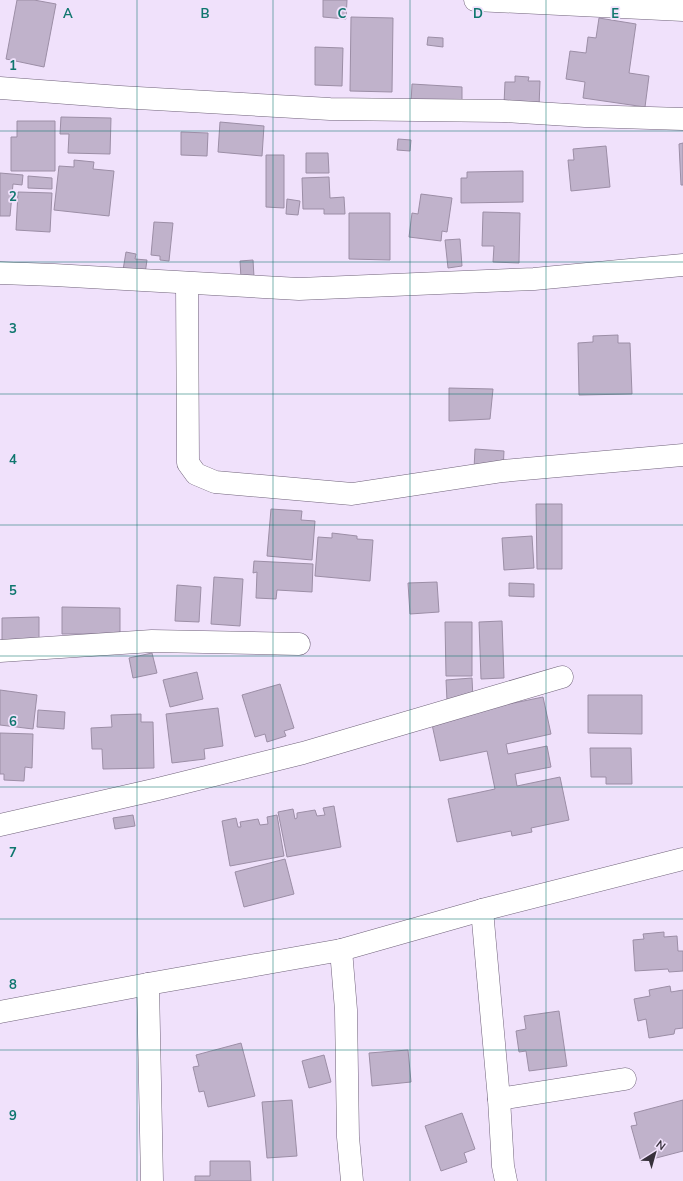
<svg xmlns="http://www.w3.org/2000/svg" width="683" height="1181" font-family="Mulish,sans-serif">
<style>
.building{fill:#c0b2cb;stroke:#9c8ea6}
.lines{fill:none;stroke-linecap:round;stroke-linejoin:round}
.minor-casing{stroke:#70637a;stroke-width:23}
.minor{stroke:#fff;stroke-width:22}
.grid{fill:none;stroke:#0f766e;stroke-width:1;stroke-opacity:0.55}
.grid-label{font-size:13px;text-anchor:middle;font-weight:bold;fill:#0f766e;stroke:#f0e1fb;stroke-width:3.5;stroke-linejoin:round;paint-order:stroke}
</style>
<rect width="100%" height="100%" fill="#f0e1fb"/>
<g class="building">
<path d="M17 0H34L56 4 44 67 6 59Z"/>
<path d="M323 0H347L346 19 323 17Z"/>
<path d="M351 17 393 18 392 92 350 91Z"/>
<path d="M599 18 636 24 629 73 649 76 645 107 583 98 585 82 566 79 570 51 586 53 588 37 596 38Z"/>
<path d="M428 37 443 38V47L427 45Z"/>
<path d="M315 47 343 48 342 86 315 85Z"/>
<path d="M515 76 529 77 528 81H540L539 107 504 104 505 82H515Z"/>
<path d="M412 84 462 87V106L411 103Z"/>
<path d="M61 117 111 118 110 154 68 153 69 134H60Z"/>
<path d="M17 121H55V171H11V137H17Z"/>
<path d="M220 122 264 126 262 156 218 152Z"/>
<path d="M181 132 208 133 207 156 181 155Z"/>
<path d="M398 139 411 140 410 151 397 150Z"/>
<path d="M683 143V185H681L679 144Z"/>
<path d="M606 146 610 187 571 191 568 160H574L573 149Z"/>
<path d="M306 153H328L329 173H306Z"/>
<path d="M266 155H284V208L266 207Z"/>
<path d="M74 160 94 162 93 169 114 171 109 216 54 210 59 166 74 167Z"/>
<path d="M523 171V202L461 203V178H467V172Z"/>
<path d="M0 173 23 175 22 185 13 184 10 216H0Z"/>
<path d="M28 176 52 178V189L28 188Z"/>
<path d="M329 177 330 198 344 197 345 214H324V209H303L302 178Z"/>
<path d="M18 192 52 193 50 232 16 230Z"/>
<path d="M421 194 452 198 447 232 442 231 441 241 409 237 412 213 418 214Z"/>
<path d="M287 199 300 201 298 215 286 214Z"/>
<path d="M483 212 520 213 519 263 493 262 494 246H482Z"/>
<path d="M349 213H390V260L349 259Z"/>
<path d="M154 222 173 223 169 261 160 260V256L151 255Z"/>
<path d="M460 239 462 266 448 268 445 240Z"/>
<path d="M126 252 136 254 135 259 147 260 145 274 123 270Z"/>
<path d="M253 260 254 277 241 278 240 261Z"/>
<path d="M618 335V343H630L632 394 579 395 578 343 593 342V336Z"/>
<path d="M449 388 493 389 490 419 449 421Z"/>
<path d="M475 449 504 451 503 471 474 469Z"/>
<path d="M536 504H562V569H537Z"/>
<path d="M271 509 302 511 301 520 315 521 312 560 267 556Z"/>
<path d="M332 533 357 536V539L373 540 370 581 315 576 318 537 332 538Z"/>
<path d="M532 536 534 568 504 570 502 538Z"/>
<path d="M254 561 313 564 312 592 277 590 276 599 256 598 257 572 253 573Z"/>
<path d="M214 577 243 579 240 626 211 624Z"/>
<path d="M437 582 439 612 410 614 408 583Z"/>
<path d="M509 583 534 584V597L509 596Z"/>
<path d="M177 585 201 587 199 622 175 621Z"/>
<path d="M62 607 120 608V634H62Z"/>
<path d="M39 617V640L2 641V618Z"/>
<path d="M502 621 504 678 481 679 479 622Z"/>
<path d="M445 622H472V676H446Z"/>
<path d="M152 653 157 673 133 678 129 658Z"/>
<path d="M197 672 203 699 170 707 163 680Z"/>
<path d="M472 678 473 699 447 701 446 680Z"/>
<path d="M280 684 294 728 284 731 286 736 267 742 265 734 255 737 242 695Z"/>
<path d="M0 690 37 695 33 729 0 725Z"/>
<path d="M588 695H642V734L588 733Z"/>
<path d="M543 697 551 734 506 744 508 754 547 746 551 767 515 774 517 786 560 777 569 820 531 828 532 832 512 836 511 831 457 842 448 799 495 789 487 751 440 761 431 720Z"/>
<path d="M218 708 223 746 204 749 205 759 172 763 166 714Z"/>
<path d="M38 710 65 712 64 729 37 727Z"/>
<path d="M141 714V722H153L154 768 103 769 102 749H92L91 728 112 727 111 715Z"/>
<path d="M0 733 33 734 32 768 25 767 24 781 4 780V774H0Z"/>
<path d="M590 748H631L632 784H606V777H591Z"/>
<path d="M334 806 341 847 287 857 278 812 293 809 295 819 297 818V813L315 810 317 816 325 815 323 808Z"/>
<path d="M133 815 135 826 115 829 113 818Z"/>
<path d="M277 815 284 856 230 866 222 821 236 818 238 827H241L240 822 258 819 260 825 268 824 267 817Z"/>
<path d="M285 859 294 894 244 907 235 872Z"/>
<path d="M664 932V937L677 936 678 951H683V971L669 972 668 969 635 971 633 940 644 939 643 934Z"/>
<path d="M670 986 671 992 683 990V1028L675 1029 674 1034 649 1038 646 1019 638 1021 634 999 650 996 649 990Z"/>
<path d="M559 1011 567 1066 529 1071 526 1051 519 1052 516 1031 526 1029 524 1016Z"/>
<path d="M241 1043 255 1096 208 1107 204 1091 199 1092 193 1067 199 1066 196 1055Z"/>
<path d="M408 1050 411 1082 372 1086 369 1053Z"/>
<path d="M324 1055 331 1082 309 1088 302 1061Z"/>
<path d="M292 1100 297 1156 267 1158 262 1102Z"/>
<path d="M683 1100V1151L641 1162 631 1126 637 1125 634 1113Z"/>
<path d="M462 1113 475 1149 464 1153 467 1162 441 1171 425 1126Z"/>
<path d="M210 1161H250L251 1181H195V1176H210Z"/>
</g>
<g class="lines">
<defs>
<g id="minor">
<path d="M475 0 683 10"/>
<path d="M0 88 120 97 330 109 503 111 585 116 683 119"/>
<path d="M0 273 54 275 299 289 534 279 683 265"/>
<path d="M187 283 188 463 196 474 215 482 352 494 503 471 683 455"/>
<path d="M0 651 152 641 299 644"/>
<path d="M0 825 158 789 303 753 562 677"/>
<path d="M482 910 499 1099 503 1166 506 1181"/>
<path d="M341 950 346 1010 348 1137 352 1181"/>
<path d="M148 984 152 1181"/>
<path d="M0 1012 148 984 341 950 482 910 683 859"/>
<path d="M499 1099 625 1079"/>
</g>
</defs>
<use href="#minor" class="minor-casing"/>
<use href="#minor" class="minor"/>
</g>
<path class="grid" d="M137 0V1181M273 0V1181M410 0V1181M546 0V1181M0 131H683M0 262H683M0 394H683M0 525H683M0 656H683M0 787H683M0 919H683M0 1050H683"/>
<g class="grid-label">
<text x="68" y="18">A</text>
<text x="205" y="18">B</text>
<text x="342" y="18">C</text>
<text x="478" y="18">D</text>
<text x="615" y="18">E</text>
<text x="13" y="70">1</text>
<text x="13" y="201">2</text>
<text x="13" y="333">3</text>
<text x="13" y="464">4</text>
<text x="13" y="595">5</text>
<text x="13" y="726">6</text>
<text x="13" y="857">7</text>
<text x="13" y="989">8</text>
<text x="13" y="1120">9</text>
</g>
<g transform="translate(655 1153) rotate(37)" stroke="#f0e1fb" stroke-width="3" paint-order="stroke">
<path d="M0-3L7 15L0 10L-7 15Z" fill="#37313b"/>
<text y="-6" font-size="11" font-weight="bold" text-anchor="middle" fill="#37313b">N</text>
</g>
</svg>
